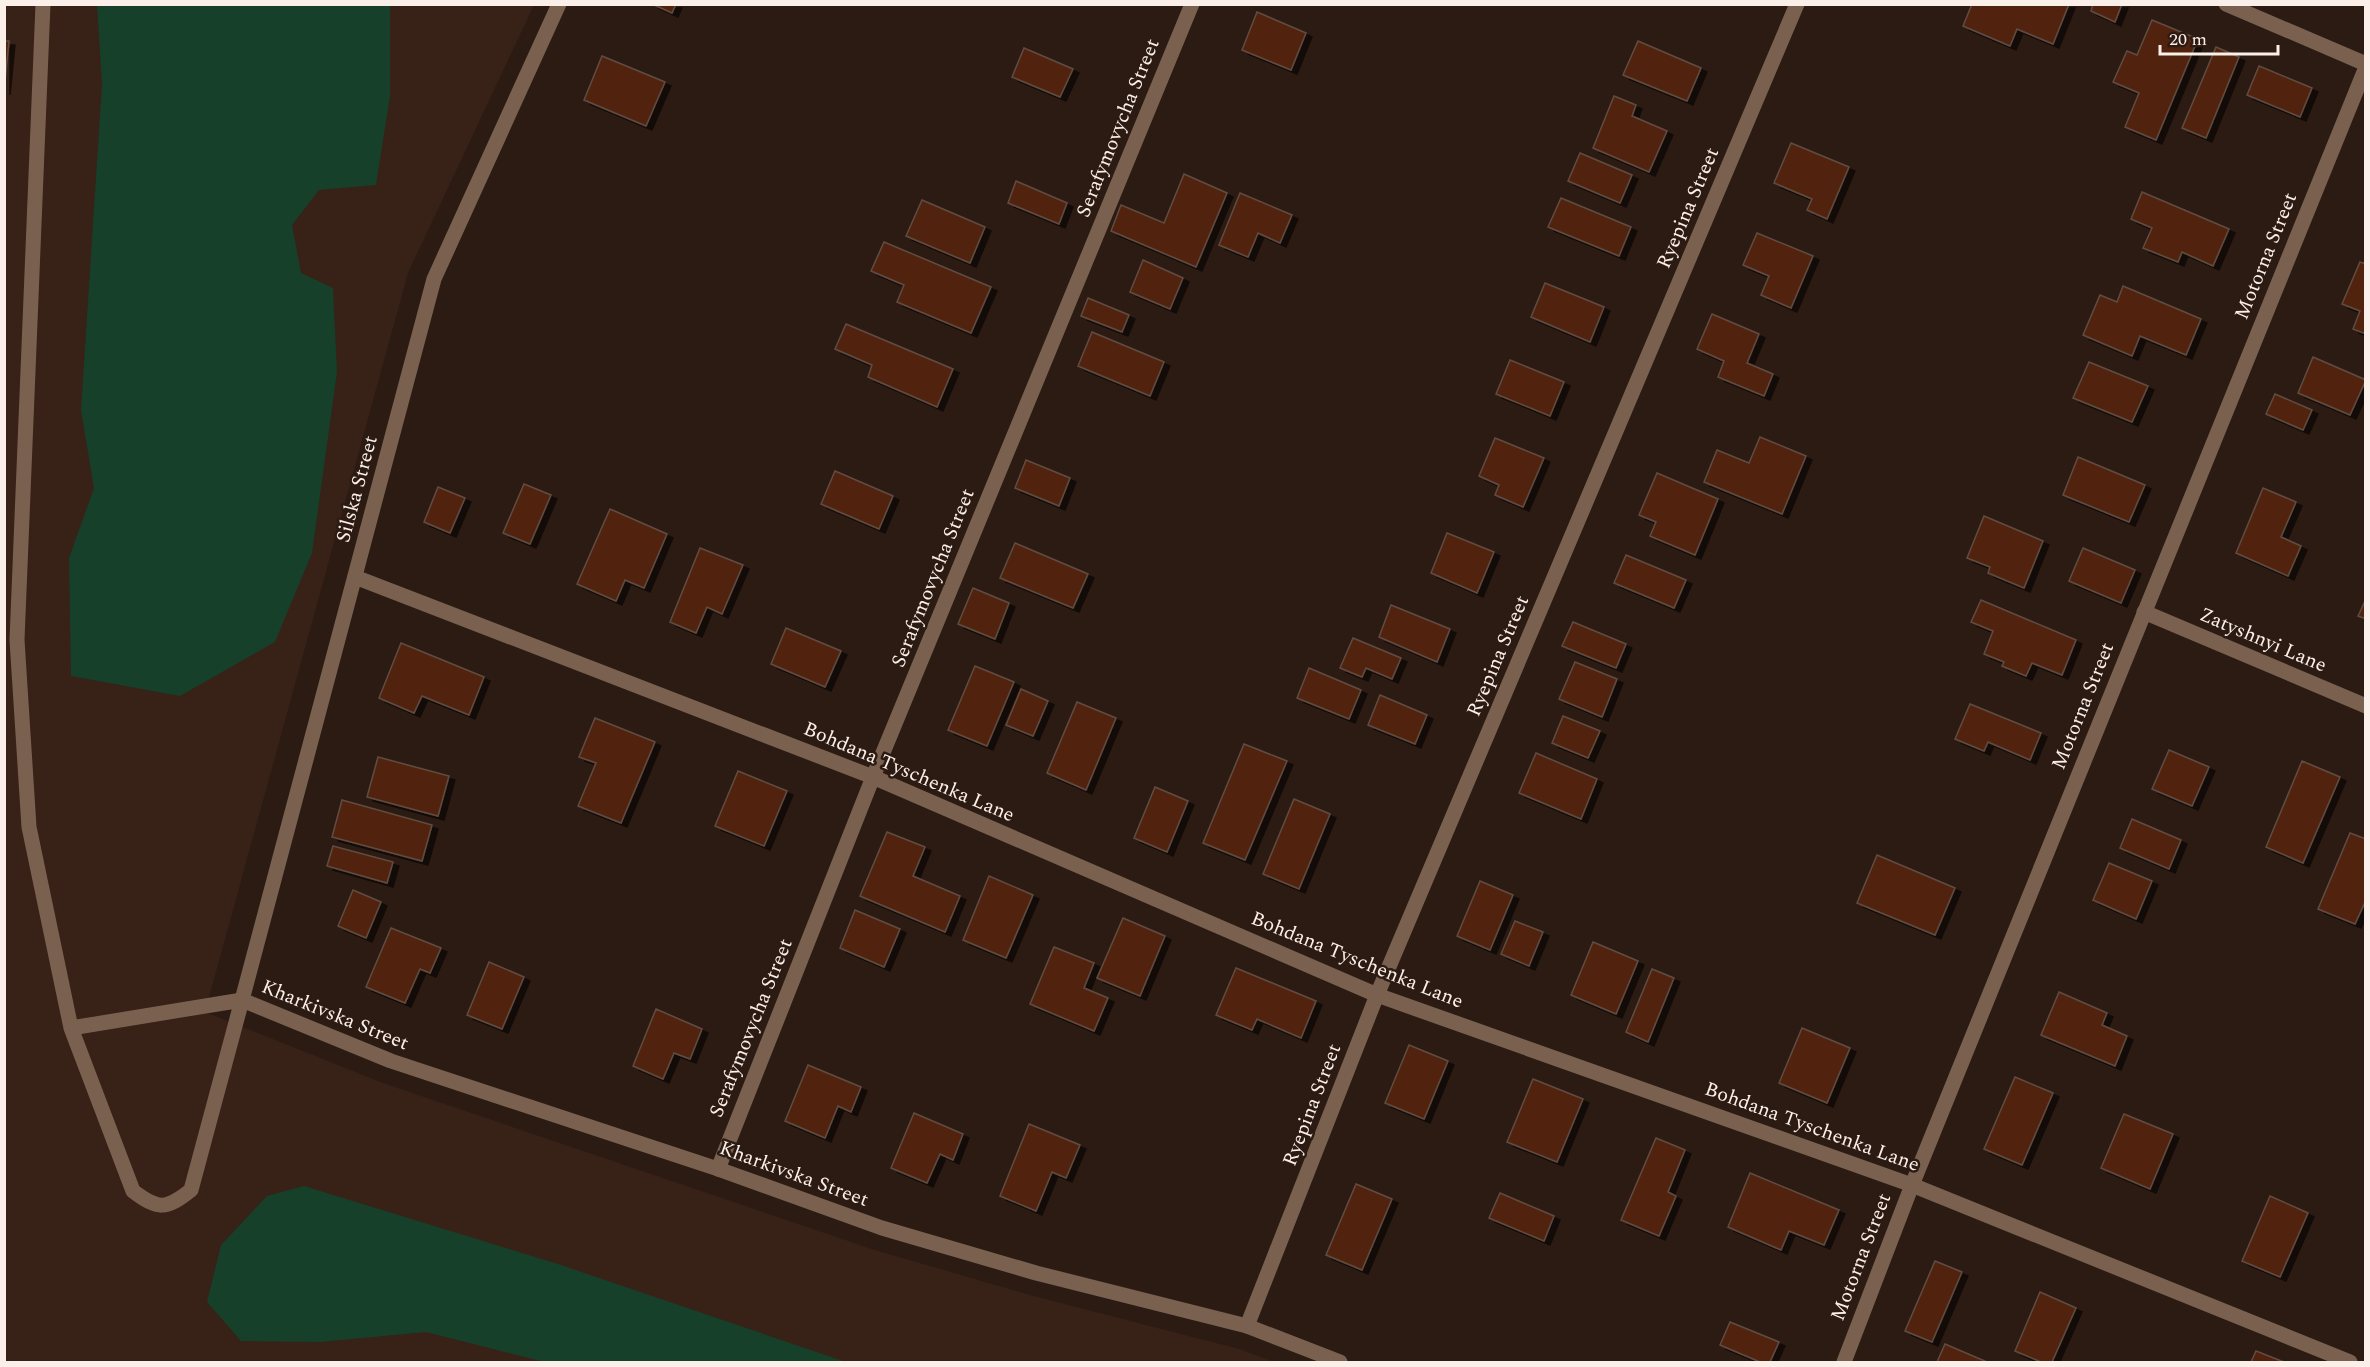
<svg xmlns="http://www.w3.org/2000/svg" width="2370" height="1367" font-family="Spectral,serif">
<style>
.built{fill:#382116}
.green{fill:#164029}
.building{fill:#51240b;stroke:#604c43;stroke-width:1.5;filter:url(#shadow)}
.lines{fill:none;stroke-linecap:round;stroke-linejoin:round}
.lane{stroke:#7a614f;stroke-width:15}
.street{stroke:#7a614f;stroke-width:15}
.labels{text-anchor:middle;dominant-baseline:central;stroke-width:5;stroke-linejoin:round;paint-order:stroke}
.street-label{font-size:20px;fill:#fbefe9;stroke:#2c1b13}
</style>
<defs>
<filter id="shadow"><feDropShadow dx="6" dy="4" stdDeviation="0" flood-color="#0009"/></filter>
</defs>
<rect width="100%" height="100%" fill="#2c1b13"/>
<path class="built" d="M5 5H534L408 273 205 1012 383 1083 875 1250 1030 1295 1239 1349 1275 1362H5Z"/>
<g class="green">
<path d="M97 5H390V96L376 185 319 190 292 225 301 273 333 288 337 372 312 553 275 642 180 696 71 676 69 558 94 488 81 410 102 84Z"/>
<path d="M304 1186 558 1264 846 1362H545L426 1332 320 1342 241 1341 207 1302 221 1245 267 1196Z"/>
</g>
<g class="building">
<path d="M652 4H676L672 13Z"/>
<path d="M1972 4H2069L2053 44 2017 29 2010 46 1963 26Z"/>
<path d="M2093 4H2122L2115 22 2091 11Z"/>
<path d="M1257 12 1306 33 1291 70 1242 50Z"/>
<path d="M2152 20 2198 39 2156 140 2125 127 2139 93 2113 82 2127 51 2137 55Z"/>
<path d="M4 41H9L4 91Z"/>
<path d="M1638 41 1701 68 1687 101 1623 75Z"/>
<path d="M2216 47 2239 57 2206 138 2182 128Z"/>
<path d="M1024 48 1073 69 1060 97 1012 77Z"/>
<path d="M602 56 665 82 646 126 584 100Z"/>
<path d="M2259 66 2312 88 2300 117 2247 95Z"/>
<path d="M1614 96 1636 105 1632 116 1667 131 1649 172 1593 148Z"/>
<path d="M1791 143 1849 167 1827 219 1807 210 1812 199 1774 183Z"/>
<path d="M1580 153 1632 175 1620 203 1568 181Z"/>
<path d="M1184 174 1227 193 1196 267 1111 231 1121 205 1164 223Z"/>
<path d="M1016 181 1067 203 1059 224 1008 203Z"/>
<path d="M2142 192 2229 229 2213 266 2182 252 2178 262 2143 248 2152 228 2131 219Z"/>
<path d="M1240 193 1292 215 1280 243 1258 233 1248 257 1219 245Z"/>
<path d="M1561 198 1631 227 1619 256 1548 227Z"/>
<path d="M922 200 985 227 970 263 906 236Z"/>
<path d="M1757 233 1813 256 1791 308 1761 295 1769 276 1743 265Z"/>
<path d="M884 242 991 287 971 333 897 302 904 285 871 271Z"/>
<path d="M1143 260 1183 278 1170 309 1130 292Z"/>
<path d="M2360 262 2366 264V334L2353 329 2360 311 2342 304Z"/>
<path d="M1545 283 1604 307 1590 342 1531 317Z"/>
<path d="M2123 286 2201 319 2186 355 2140 336 2132 356 2083 335 2100 295 2117 302Z"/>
<path d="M1088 298 1129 315 1122 332 1081 316Z"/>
<path d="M1712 314 1759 334 1747 363 1773 374 1764 396 1718 377 1724 361 1697 349Z"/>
<path d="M846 324 953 369 937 407 868 377 872 365 835 349Z"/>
<path d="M1092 332 1164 362 1150 396 1078 366Z"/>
<path d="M2313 357 2366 380 2350 415 2298 393Z"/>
<path d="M1510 360 1564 382 1550 416 1496 394Z"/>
<path d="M2089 362 2148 386 2132 422 2073 398Z"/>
<path d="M2275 394 2312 410 2303 430 2266 414Z"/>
<path d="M1760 437 1806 456 1782 514 1704 482 1717 450 1749 463Z"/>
<path d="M1495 438 1544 458 1523 507 1495 495 1499 485 1479 476Z"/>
<path d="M2078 457 2145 485 2129 522 2063 495Z"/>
<path d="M1026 460 1070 478 1059 506 1015 488Z"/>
<path d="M835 471 893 496 879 529 821 504Z"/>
<path d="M1657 473 1718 499 1695 555 1650 536 1656 522 1639 515Z"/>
<path d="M524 484 551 495 530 544 503 533Z"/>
<path d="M438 487 465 498 450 533 424 522Z"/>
<path d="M2263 488 2296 502 2281 537 2301 546 2288 576 2236 553Z"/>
<path d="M610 509 667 534 644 588 625 580 616 601 577 584Z"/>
<path d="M1984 516 2043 541 2024 588 1988 573 1990 567 1967 558Z"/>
<path d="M1447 533 1494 552 1477 593 1431 573Z"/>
<path d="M1015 543 1088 574 1073 608 1000 578Z"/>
<path d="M700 548 743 565 722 614 707 607 696 633 670 622Z"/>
<path d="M2083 548 2135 570 2121 603 2069 581Z"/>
<path d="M1626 555 1686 580 1674 608 1614 583Z"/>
<path d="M973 588 1009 603 995 639 958 624Z"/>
<path d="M2366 599V619L2358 616Z"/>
<path d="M1981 600 2076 640 2062 675 2032 663 2026 676 2002 666 2004 662 1984 654 1993 631 1971 622Z"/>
<path d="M1391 605 1450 629 1437 662 1379 637Z"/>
<path d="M1573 622 1626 644 1616 668 1562 646Z"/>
<path d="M786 628 841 651 825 687 771 664Z"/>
<path d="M1353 638 1401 658 1392 679 1366 668 1362 677 1340 668Z"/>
<path d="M401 643 484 677 469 715 422 696 414 713 379 698Z"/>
<path d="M1575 662 1617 679 1602 717 1559 699Z"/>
<path d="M975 666 1014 682 987 746 948 730Z"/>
<path d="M1309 668 1361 690 1349 719 1297 698Z"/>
<path d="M1021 689 1048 701 1033 736 1006 725Z"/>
<path d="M1380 695 1427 715 1415 744 1368 725Z"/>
<path d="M1077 702 1116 718 1086 790 1047 773Z"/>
<path d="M1970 704 2041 733 2030 760 1988 742 1984 751 1955 739Z"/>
<path d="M1563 716 1600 731 1588 758 1552 743Z"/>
<path d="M595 718 655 742 621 823 578 806 596 763 579 757Z"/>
<path d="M1244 744 1287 761 1245 860 1203 843Z"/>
<path d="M2169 750 2209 767 2192 806 2152 789Z"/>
<path d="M1536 753 1597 779 1581 819 1519 793Z"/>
<path d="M378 757 449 776 438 816 367 797Z"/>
<path d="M2302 761 2340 777 2303 863 2266 847Z"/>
<path d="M738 771 787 791 764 846 715 826Z"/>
<path d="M1155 787 1188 801 1167 852 1134 838Z"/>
<path d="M1294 799 1330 814 1299 889 1263 874Z"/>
<path d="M342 800 432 825 422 861 332 837Z"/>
<path d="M2132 819 2181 840 2169 869 2120 848Z"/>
<path d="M887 832 925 847 913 876 960 896 945 932 860 896Z"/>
<path d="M2350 833 2366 839V900L2355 924 2318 909Z"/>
<path d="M333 846 393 862 387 883 327 866Z"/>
<path d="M1877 855 1955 888 1935 935 1857 903Z"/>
<path d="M2109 863 2152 881 2136 919 2093 900Z"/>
<path d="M989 876 1033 895 1006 958 963 940Z"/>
<path d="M1480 881 1513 895 1490 950 1457 936Z"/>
<path d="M353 890 381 902 366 938 338 926Z"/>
<path d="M855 910 900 929 884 967 840 948Z"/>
<path d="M1123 918 1165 936 1140 996 1097 978Z"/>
<path d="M1515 921 1543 932 1529 966 1501 954Z"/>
<path d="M391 928 441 948 430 973 420 969 405 1003 366 987Z"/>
<path d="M1593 942 1638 961 1616 1014 1571 995Z"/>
<path d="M1054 947 1094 963 1084 988 1108 998 1094 1031 1030 1004Z"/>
<path d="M489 962 524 977 502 1029 467 1015Z"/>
<path d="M1236 968 1316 1001 1301 1038 1257 1019 1252 1030 1216 1015Z"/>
<path d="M1652 969 1674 978 1648 1042 1626 1032Z"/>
<path d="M2059 992 2107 1013 2102 1025 2127 1036 2115 1066 2041 1035Z"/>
<path d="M656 1009 702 1029 690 1059 674 1053 663 1079 633 1066Z"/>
<path d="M1802 1028 1850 1048 1827 1103 1779 1083Z"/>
<path d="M1409 1045 1448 1061 1424 1119 1385 1103Z"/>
<path d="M808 1065 861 1087 851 1112 838 1106 825 1138 785 1121Z"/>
<path d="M2015 1077 2053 1093 2022 1165 1984 1149Z"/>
<path d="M1533 1079 1583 1099 1557 1162 1507 1142Z"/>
<path d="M914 1113 963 1134 953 1160 940 1154 927 1183 891 1168Z"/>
<path d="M2124 1114 2173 1134 2150 1189 2101 1168Z"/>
<path d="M1029 1124 1080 1145 1066 1178 1052 1172 1036 1211 1000 1196Z"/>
<path d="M1656 1138 1685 1150 1668 1192 1676 1196 1659 1236 1621 1220Z"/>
<path d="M1750 1173 1839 1210 1824 1245 1789 1231 1781 1250 1728 1227Z"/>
<path d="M1356 1184 1392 1199 1362 1270 1326 1255Z"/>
<path d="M1500 1193 1554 1216 1544 1241 1489 1218Z"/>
<path d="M2270 1196 2308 1213 2280 1277 2242 1261Z"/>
<path d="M1935 1261 1962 1272 1932 1342 1905 1331Z"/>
<path d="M2040 1292 2076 1308 2052 1362H2041L2015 1351Z"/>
<path d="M1730 1322 1779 1342 1770 1362H1760L1720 1345Z"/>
<path d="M1945 1344 1987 1362H1937Z"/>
<path d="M2256 1351 2284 1362H2251Z"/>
</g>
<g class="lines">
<path class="lane" d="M43 4 17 640 29 827 71 1028 133 1191C158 1210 166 1210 191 1190L242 1000 71 1028"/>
<g class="street">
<path d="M559 4 434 279 242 1000 391 1061 718 1169 882 1228 1036 1273 1247 1326 1340 1362"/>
<path d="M2226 4 2366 64"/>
<path d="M355 577 873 777 1377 995 1912 1185 2350 1362"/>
<path d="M2144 612 2366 706"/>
<path d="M718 1169 873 777 1192 4"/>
<path d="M1247 1326 1377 995 1797 4"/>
<path d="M1844 1362 1912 1185 2366 67"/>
</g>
</g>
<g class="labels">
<g class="street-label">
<text transform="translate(1118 128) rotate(-68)">Serafymovycha Street</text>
<text transform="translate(1688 208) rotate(-67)">Ryepina Street</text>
<text transform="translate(2266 256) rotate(-68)">Motorna Street</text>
<text transform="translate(357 489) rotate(-75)">Silska Street</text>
<text transform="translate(933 578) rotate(-68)">Serafymovycha Street</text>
<text transform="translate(2263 640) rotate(23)">Zatyshnyi Lane</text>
<text transform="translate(1498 656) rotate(-67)">Ryepina Street</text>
<text transform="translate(2083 706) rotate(-68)">Motorna Street</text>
<text transform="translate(909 772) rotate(23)">Bohdana Tyschenka Lane</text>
<text transform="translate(1357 960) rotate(22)">Bohdana Tyschenka Lane</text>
<text transform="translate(335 1015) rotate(22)">Kharkivska Street</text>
<text transform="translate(751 1028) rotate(-68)">Serafymovycha Street</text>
<text transform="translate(1312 1105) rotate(-69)">Ryepina Street</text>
<text transform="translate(1812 1127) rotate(20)">Bohdana Tyschenka Lane</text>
<text transform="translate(794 1174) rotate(20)">Kharkivska Street</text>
<text transform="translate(1861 1257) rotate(-69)">Motorna Street</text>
</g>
</g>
<rect width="2370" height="1367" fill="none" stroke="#fbefe9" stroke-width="12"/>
<path d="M2160 45v9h118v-9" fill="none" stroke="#fbefe9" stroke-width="3"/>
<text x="2169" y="45" font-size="18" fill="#fbefe9" stroke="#2c1b13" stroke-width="4.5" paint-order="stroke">20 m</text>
</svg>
